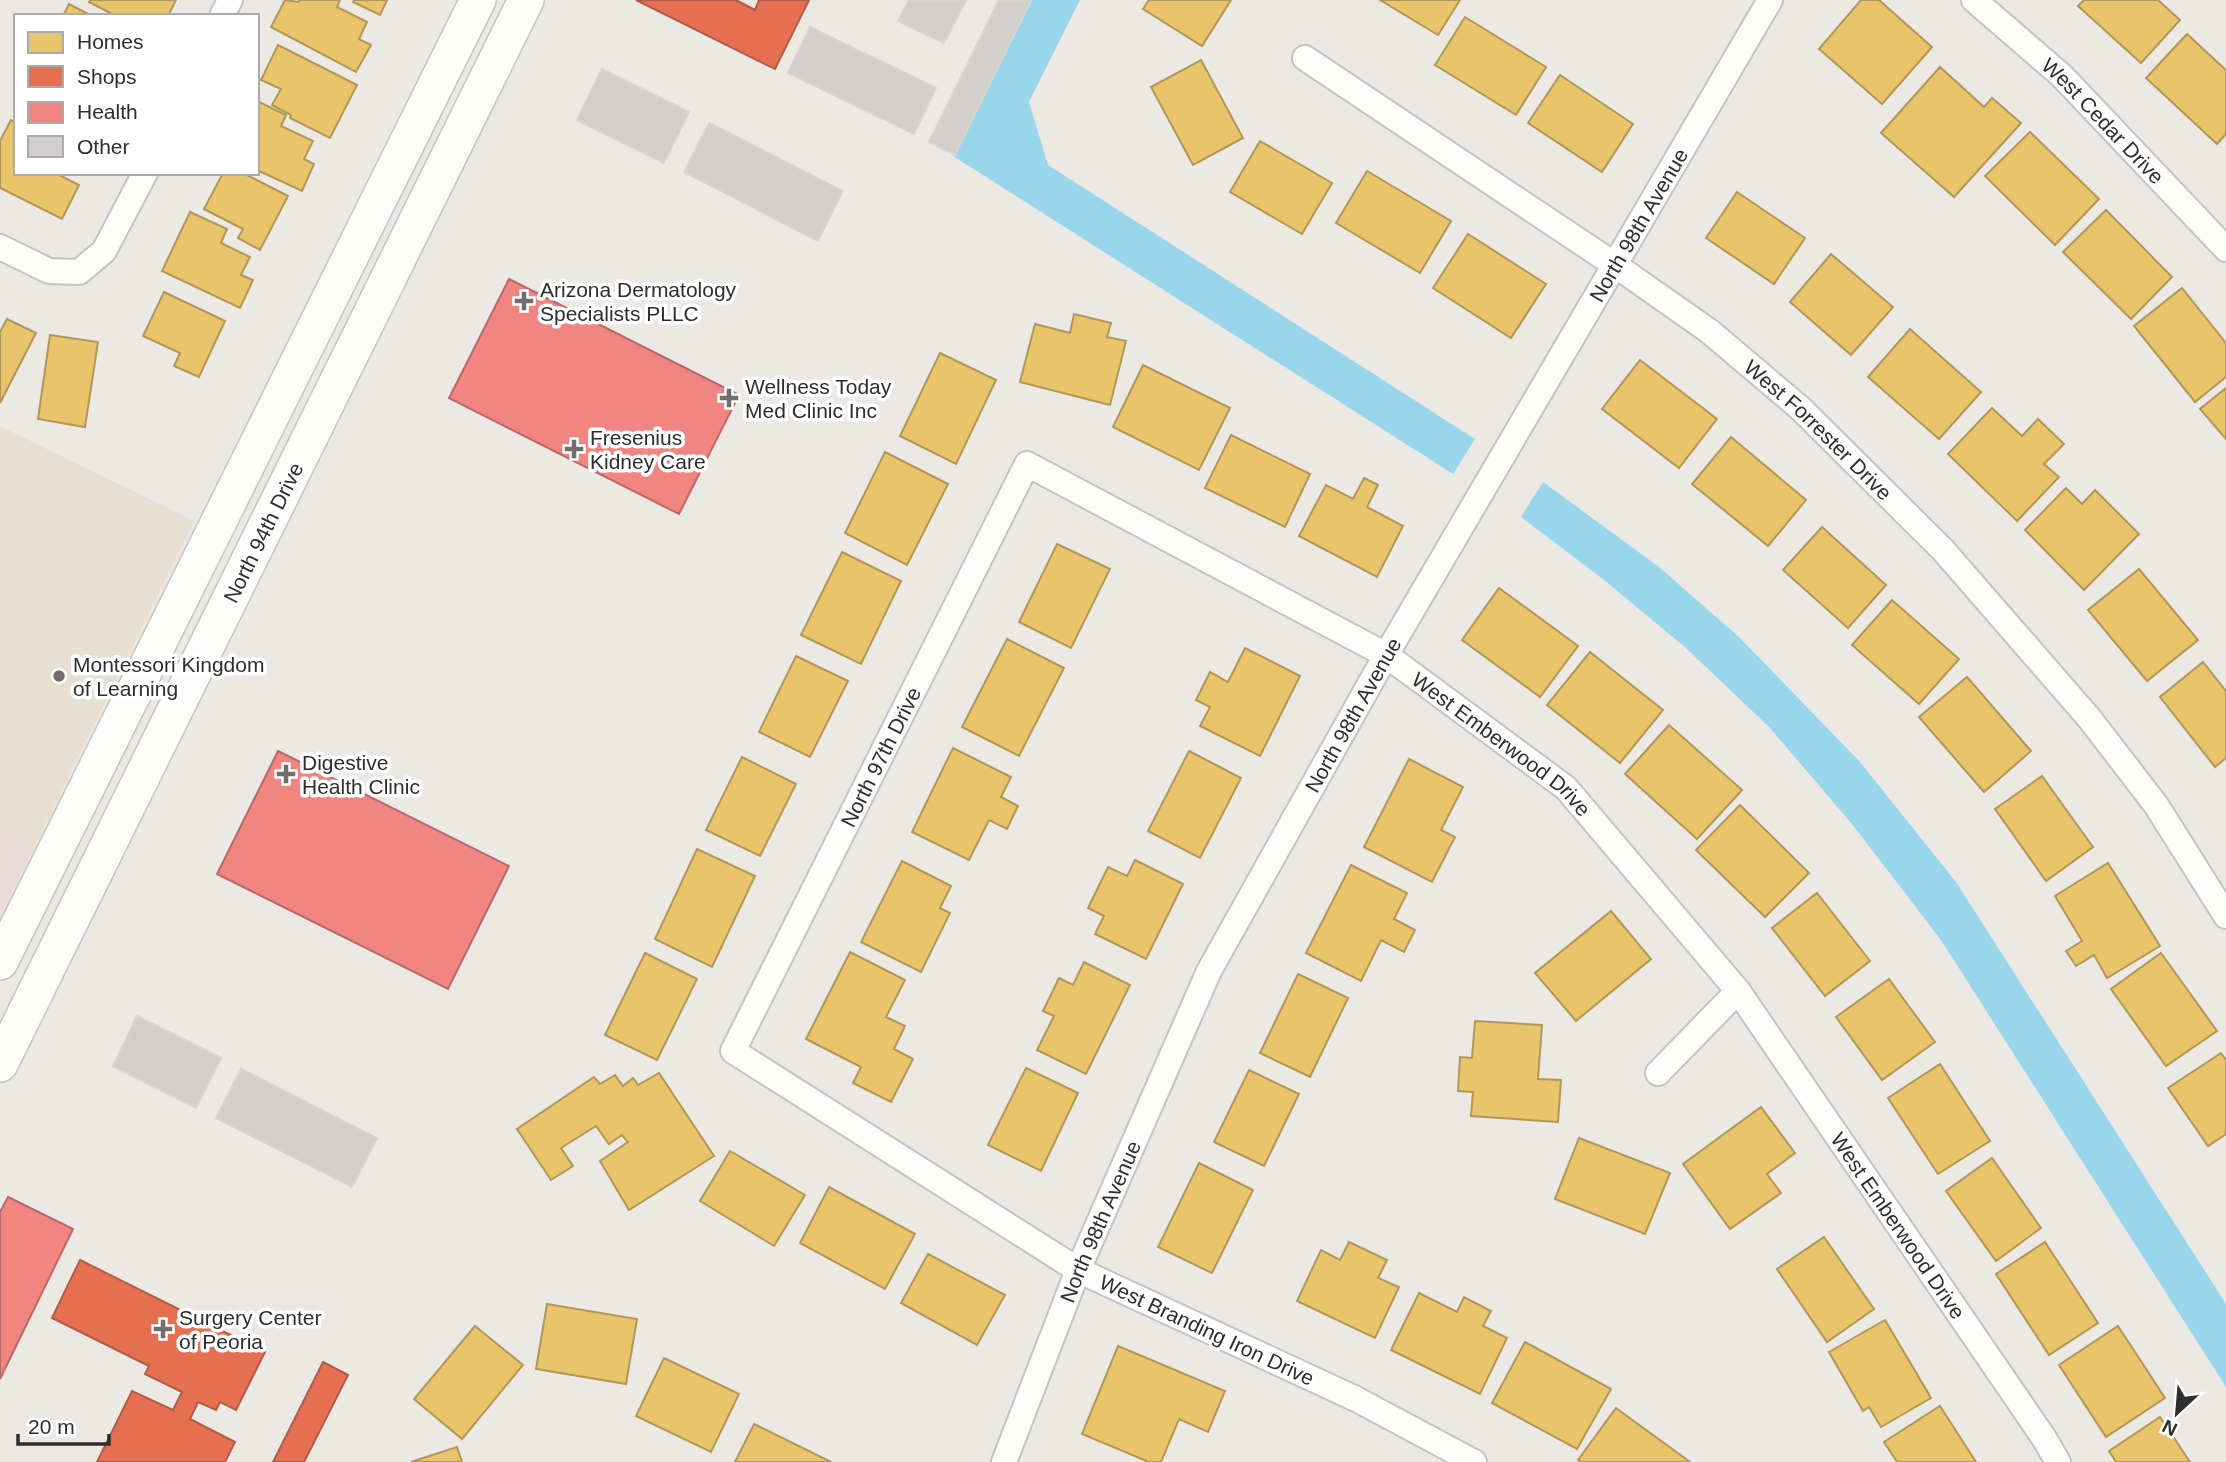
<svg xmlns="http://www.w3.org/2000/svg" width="2226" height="1462" font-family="Arial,sans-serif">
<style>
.education{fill:#e6e0d3}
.medical{fill:#e9dcdb}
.water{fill:#99d6ec}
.homes{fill:#e9c46a;stroke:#b19758;stroke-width:2}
.shops{fill:#e76f51;stroke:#b05c46;stroke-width:2}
.health{fill:#f28482;stroke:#b76a69;stroke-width:2}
.building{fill:#d1cecb;stroke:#d7d4d0;stroke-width:2}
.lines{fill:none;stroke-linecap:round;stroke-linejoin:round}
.street-casing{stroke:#c5c4c5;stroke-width:28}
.secondary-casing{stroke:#c5c4c5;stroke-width:38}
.street{stroke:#fcfcfb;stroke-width:24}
.secondary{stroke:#fcfcfb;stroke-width:35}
.poi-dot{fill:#706f6e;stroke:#fff;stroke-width:2.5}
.labels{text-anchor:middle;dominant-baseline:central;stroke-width:7;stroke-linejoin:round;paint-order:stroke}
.street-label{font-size:21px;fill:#2e2e2e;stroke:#fff}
.poi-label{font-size:21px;fill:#2e2e2e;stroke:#fff;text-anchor:start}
</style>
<rect width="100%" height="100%" fill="#ece8e4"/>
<path class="education" d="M0 426 194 521 34 848 0 831Z"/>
<path class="medical" d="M0 831 34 848 0 917Z"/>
<g class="water">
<path d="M1032 0H1080L1029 102 1048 165 1475 439 1453 474 953 156Z"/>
<path d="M1543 482 1659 567 1739 637 1860 762 1956 882 2226 1304V1387L1941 940 1852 824 1769 727 1686 648 1604 580 1521 517Z"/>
</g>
<g class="homes">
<path d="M90 0H176L168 16H116L89 2Z"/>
<path d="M285 0 298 2 300 0H340L337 7 367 22 359 39 371 45 356 72 271 27Z"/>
<path d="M354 0H387L380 15 353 2Z"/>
<path d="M1149 0H1231L1202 46 1143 9Z"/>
<path d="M1380 0H1460L1438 35Z"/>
<path d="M1861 0H1879L1932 47 1882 104 1819 49Z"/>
<path d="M2084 0H2158L2180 20 2141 63 2078 6Z"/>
<path d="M69 4 92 16H63Z"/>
<path d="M1465 17 1546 67 1516 115 1435 65Z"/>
<path d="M2187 34 2226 70V134L2217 144 2146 78Z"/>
<path d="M278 45 357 85 330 138 290 118 291 115 272 105 281 89 261 80Z"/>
<path d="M1201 60 1243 138 1193 165 1151 87Z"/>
<path d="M1940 67 1984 107 1992 98 2021 123 1954 197 1881 133Z"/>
<path d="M1560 75 1633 124 1602 172 1528 123Z"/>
<path d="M257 101 286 115 281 126 313 141 304 159 314 164 302 191 257 170Z"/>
<path d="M11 120 16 123V173H60L59 175 79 185 62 219 0 188V141Z"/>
<path d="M2030 132 2099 199 2055 245 1985 176Z"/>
<path d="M1260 141 1332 183 1302 234 1230 192Z"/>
<path d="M1367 171 1451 221 1420 273 1336 223Z"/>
<path d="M223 173H243L288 196 260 250 238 238 243 229 204 209Z"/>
<path d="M1737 192 1805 238 1774 284 1706 238Z"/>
<path d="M2106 210 2172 277 2131 319 2063 252Z"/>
<path d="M190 212 227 229 221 243 250 257 241 275 253 280 240 308 162 271Z"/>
<path d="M1468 234 1546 284 1511 338 1433 288Z"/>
<path d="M1831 254 1893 307 1851 355 1790 302Z"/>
<path d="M2182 288 2226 343V377L2195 402 2134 326Z"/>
<path d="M164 292 225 321 199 377 174 366 180 353 143 336Z"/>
<path d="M1074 314 1111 323 1107 337 1126 341 1110 405 1020 382 1035 324 1070 333Z"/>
<path d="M7 319 36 333 0 403V332Z"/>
<path d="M1910 329 1981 392 1939 439 1868 377Z"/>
<path d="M50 335 98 342 85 427 38 419Z"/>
<path d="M940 353 996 380 956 464 900 436Z"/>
<path d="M1640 360 1717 419 1679 468 1602 409Z"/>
<path d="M1143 365 1230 408 1199 470 1113 427Z"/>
<path d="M2226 388V439L2200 409Z"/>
<path d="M1992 408 2022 436 2038 419 2064 444 2044 464 2059 477 2017 521 1948 454Z"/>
<path d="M1231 435 1310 474 1285 527 1205 488Z"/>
<path d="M1731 437 1806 500 1768 546 1692 484Z"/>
<path d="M885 452 948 484 907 565 845 533Z"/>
<path d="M1364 478 1378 485 1367 507 1403 526 1377 577 1299 536 1326 485 1353 499Z"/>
<path d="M2066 488 2082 504 2095 490 2139 534 2084 590 2025 530Z"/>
<path d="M1822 527 1886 585 1848 628 1783 570Z"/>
<path d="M1057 544 1110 569 1071 648 1019 622Z"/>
<path d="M842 552 901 581 861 664 801 635Z"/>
<path d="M2139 569 2198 640 2147 681 2088 610Z"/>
<path d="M1499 588 1578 646 1540 697 1462 640Z"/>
<path d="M1892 600 1959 659 1919 704 1852 645Z"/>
<path d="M1007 639 1064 668 1019 756 962 727Z"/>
<path d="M1245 648 1300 676 1260 756 1200 726 1210 707 1196 700 1210 672 1228 682Z"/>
<path d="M1590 652 1663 710 1620 763 1547 705Z"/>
<path d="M796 656 848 681 810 757 759 732Z"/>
<path d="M2203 662 2226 691V758L2215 767 2160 697Z"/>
<path d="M1967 677 2031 751 1984 792 1919 717Z"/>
<path d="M1669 725 1742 790 1697 839 1625 774Z"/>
<path d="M953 748 1011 777 1001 797 1018 806 1007 829 989 820 969 860 912 832Z"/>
<path d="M1189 751 1241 778 1200 858 1148 831Z"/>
<path d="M742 757 796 784 760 856 706 830Z"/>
<path d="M1409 759 1463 787 1441 830 1455 837 1432 882 1364 847Z"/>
<path d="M2042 776 2093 847 2046 881 1995 809Z"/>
<path d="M1740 805 1809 873 1765 917 1696 850Z"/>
<path d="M697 849 755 876 712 967 655 939Z"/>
<path d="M1135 860 1183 884 1146 959 1095 934 1104 916 1088 908 1108 867 1127 876Z"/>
<path d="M902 861 951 886 940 908 950 913 921 972 861 942Z"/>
<path d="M2108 863 2160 946 2107 978 2094 955 2076 966 2066 951 2082 941 2055 896Z"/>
<path d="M1351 865 1407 893 1394 919 1415 930 1404 952 1381 940 1361 981 1306 953Z"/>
<path d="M1817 893 1870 961 1825 996 1772 928Z"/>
<path d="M1611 911 1651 959 1576 1021 1535 973Z"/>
<path d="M850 952 905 980 886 1017 905 1026 894 1049 913 1059 891 1102 853 1083 861 1067 806 1039Z"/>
<path d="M645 953 697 979 657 1060 605 1035Z"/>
<path d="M2161 953 2217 1031 2166 1066 2111 989Z"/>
<path d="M1084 962 1130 985 1086 1074 1037 1050 1054 1016 1043 1011 1059 978 1073 985Z"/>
<path d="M1298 974 1348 998 1310 1077 1260 1053Z"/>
<path d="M1889 979 1935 1042 1882 1080 1836 1017Z"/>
<path d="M1475 1021 1542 1025 1538 1079 1561 1080 1558 1122 1471 1116 1473 1092 1458 1091 1460 1057 1472 1058Z"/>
<path d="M2221 1053 2226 1060V1134L2208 1146 2168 1088Z"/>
<path d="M1940 1064 1990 1141 1938 1174 1888 1098Z"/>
<path d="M1026 1068 1078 1093 1041 1171 988 1145Z"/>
<path d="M1249 1070 1299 1094 1264 1166 1214 1142Z"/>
<path d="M659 1073 714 1156 629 1210 600 1161 628 1142 622 1135 609 1144 596 1126 561 1148 573 1166 551 1180 517 1129 594 1077 600 1084 615 1075 623 1086 633 1078 638 1085Z"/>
<path d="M1761 1107 1795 1153 1767 1174 1781 1193 1730 1229 1683 1164Z"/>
<path d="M1579 1138 1670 1173 1645 1234 1555 1199Z"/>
<path d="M730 1151 805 1195 774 1246 700 1201Z"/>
<path d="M1992 1158 2041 1228 1996 1261 1946 1191Z"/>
<path d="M1199 1163 1253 1190 1212 1273 1158 1247Z"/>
<path d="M829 1187 915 1234 885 1289 800 1243Z"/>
<path d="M1824 1237 1874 1309 1827 1342 1777 1269Z"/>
<path d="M1349 1242 1387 1260 1378 1278 1399 1287 1375 1338 1297 1301 1321 1250 1340 1260Z"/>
<path d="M2045 1242 2098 1323 2049 1355 1996 1274Z"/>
<path d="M928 1254 1005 1295 977 1345 901 1303Z"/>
<path d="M1419 1293 1457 1312 1464 1297 1491 1311 1483 1326 1507 1338 1480 1394 1391 1350Z"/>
<path d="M547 1304 637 1319 626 1384 536 1369Z"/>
<path d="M1885 1320 1931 1398 1881 1427 1869 1407 1863 1411 1829 1352Z"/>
<path d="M475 1326 523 1365 462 1439 414 1399Z"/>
<path d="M2118 1326 2165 1398 2106 1437 2059 1365Z"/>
<path d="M1525 1342 1611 1389 1577 1449 1492 1403Z"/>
<path d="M1118 1346 1225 1391 1208 1432 1179 1419 1161 1462H1149L1082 1434Z"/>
<path d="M664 1358 739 1394 711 1452 636 1416Z"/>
<path d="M1940 1406 1976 1462H1897L1884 1442Z"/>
<path d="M1616 1408 1690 1462H1581L1578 1460Z"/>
<path d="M2160 1417 2190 1462H2116L2109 1451Z"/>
<path d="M754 1424 831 1462H735Z"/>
<path d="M457 1447 462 1462H411Z"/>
</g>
<g class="shops">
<path d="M636 0H736L755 10 759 0H809L775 69Z"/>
<path d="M80 1260 265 1352 236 1410 220 1402 216 1410 198 1402 190 1419 235 1442 225 1462H97L132 1391 173 1410 182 1392 145 1374 149 1366 52 1318Z"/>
<path d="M323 1362 348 1375 304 1462H273Z"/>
</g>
<g class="health">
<path d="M509 279 739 395 679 514 449 398Z"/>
<path d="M278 751 509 866 448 989 217 874Z"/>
<path d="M8 1197 73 1229 0 1379V1212Z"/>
</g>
<g class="building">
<path d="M909 0H966L944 43 898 21Z"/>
<path d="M999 0H1031L955 155 929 142Z"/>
<path d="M810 27 936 88 914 134 788 73Z"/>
<path d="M602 69 689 112 664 163 577 120Z"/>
<path d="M709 123 843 191 818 241 684 172Z"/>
<path d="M137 1016 221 1058 196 1108 113 1066Z"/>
<path d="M241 1069 377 1138 352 1187 216 1118Z"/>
</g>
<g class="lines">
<defs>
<g id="street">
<path id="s1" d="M1974 0 2062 76 2226 249"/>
<path d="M222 16 230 0"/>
<path id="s2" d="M1305 58 1615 265 1709 331 1800 408 1943 550 2089 718 2156 805 2226 916"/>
<path d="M0 247 49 271 79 272 104 251 145 173"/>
<path d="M1658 1073 1738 991"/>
<path id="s3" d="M1004 1462 1078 1270 1209 971 1386 655 1770 0"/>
<path id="s4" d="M1474 1462 1356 1399 1078 1270 733 1051 1027 464 1386 655 1566 788 1738 991 2044 1438 2058 1462"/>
</g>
<g id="secondary">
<path d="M0 962 478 0"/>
<path id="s5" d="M0 1064 526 0"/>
</g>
</defs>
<use href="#street" class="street-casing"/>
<use href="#secondary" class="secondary-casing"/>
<use href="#street" class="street"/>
<use href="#secondary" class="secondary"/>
</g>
<g class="poi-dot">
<path d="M520.5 290.5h7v7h7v7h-7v7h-7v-7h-7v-7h7z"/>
<path d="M725.5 387.5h7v7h7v7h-7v7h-7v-7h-7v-7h7z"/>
<path d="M570.5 438.5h7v7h7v7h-7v7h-7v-7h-7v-7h7z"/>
<circle cx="59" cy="676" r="7"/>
<path d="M282.5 763.5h7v7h7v7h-7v7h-7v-7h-7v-7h7z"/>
<path d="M159.5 1318.5h7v7h7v7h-7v7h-7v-7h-7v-7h7z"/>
</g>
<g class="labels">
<g class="street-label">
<text stroke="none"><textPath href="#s1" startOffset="177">West Cedar Drive</textPath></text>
<text stroke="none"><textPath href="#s3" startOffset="1393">North 98th Avenue</textPath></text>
<text stroke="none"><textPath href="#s2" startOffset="635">West Forrester Drive</textPath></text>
<text stroke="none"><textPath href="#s5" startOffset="593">North 94th Drive</textPath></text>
<text stroke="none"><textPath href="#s3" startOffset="826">North 98th Avenue</textPath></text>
<text stroke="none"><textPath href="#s4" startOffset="2058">West Emberwood Drive</textPath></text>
<text stroke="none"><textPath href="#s4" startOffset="1178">North 97th Drive</textPath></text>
<text stroke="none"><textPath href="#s3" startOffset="259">North 98th Avenue</textPath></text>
<text stroke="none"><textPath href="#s4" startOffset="2686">West Emberwood Drive</textPath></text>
<text transform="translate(1207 1330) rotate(25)">West Branding Iron Drive</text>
</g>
<g class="poi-label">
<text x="540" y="289">Arizona Dermatology<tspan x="540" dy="24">Specialists PLLC</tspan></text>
<text x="745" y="386">Wellness Today<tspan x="745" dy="24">Med Clinic Inc</tspan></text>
<text x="590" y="437">Fresenius<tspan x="590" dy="24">Kidney Care</tspan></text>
<text x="73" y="664">Montessori Kingdom<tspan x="73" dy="24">of Learning</tspan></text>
<text x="302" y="762">Digestive<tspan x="302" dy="24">Health Clinic</tspan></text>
<text x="179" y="1317">Surgery Center<tspan x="179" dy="24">of Peoria</tspan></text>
</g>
</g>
<rect x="14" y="14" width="245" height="161" fill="#ffffff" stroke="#ababab" stroke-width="2"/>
<rect x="28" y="32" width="35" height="21" fill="#e9c46a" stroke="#ababab" stroke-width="2"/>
<text x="77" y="49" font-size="21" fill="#2e2e2e">Homes</text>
<rect x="28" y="66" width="35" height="21" fill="#e76f51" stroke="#ababab" stroke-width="2"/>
<text x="77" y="84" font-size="21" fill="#2e2e2e">Shops</text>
<rect x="28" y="102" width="35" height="21" fill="#f28482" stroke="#ababab" stroke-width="2"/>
<text x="77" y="119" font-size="21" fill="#2e2e2e">Health</text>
<rect x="28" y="136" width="35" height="21" fill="#d1cecb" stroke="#ababab" stroke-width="2"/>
<text x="77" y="154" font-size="21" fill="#2e2e2e">Other</text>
<g transform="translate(2177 1413) rotate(206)" stroke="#ffffff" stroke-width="5" paint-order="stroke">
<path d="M0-5L12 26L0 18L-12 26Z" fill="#2e2e2e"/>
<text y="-10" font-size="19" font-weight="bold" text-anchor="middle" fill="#2e2e2e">N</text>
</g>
<path d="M18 1434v10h91v-10" fill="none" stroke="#2e2e2e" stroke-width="3.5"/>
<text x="28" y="1434" font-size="21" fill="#2e2e2e" stroke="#ffffff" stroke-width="5" paint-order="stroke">20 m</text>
</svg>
